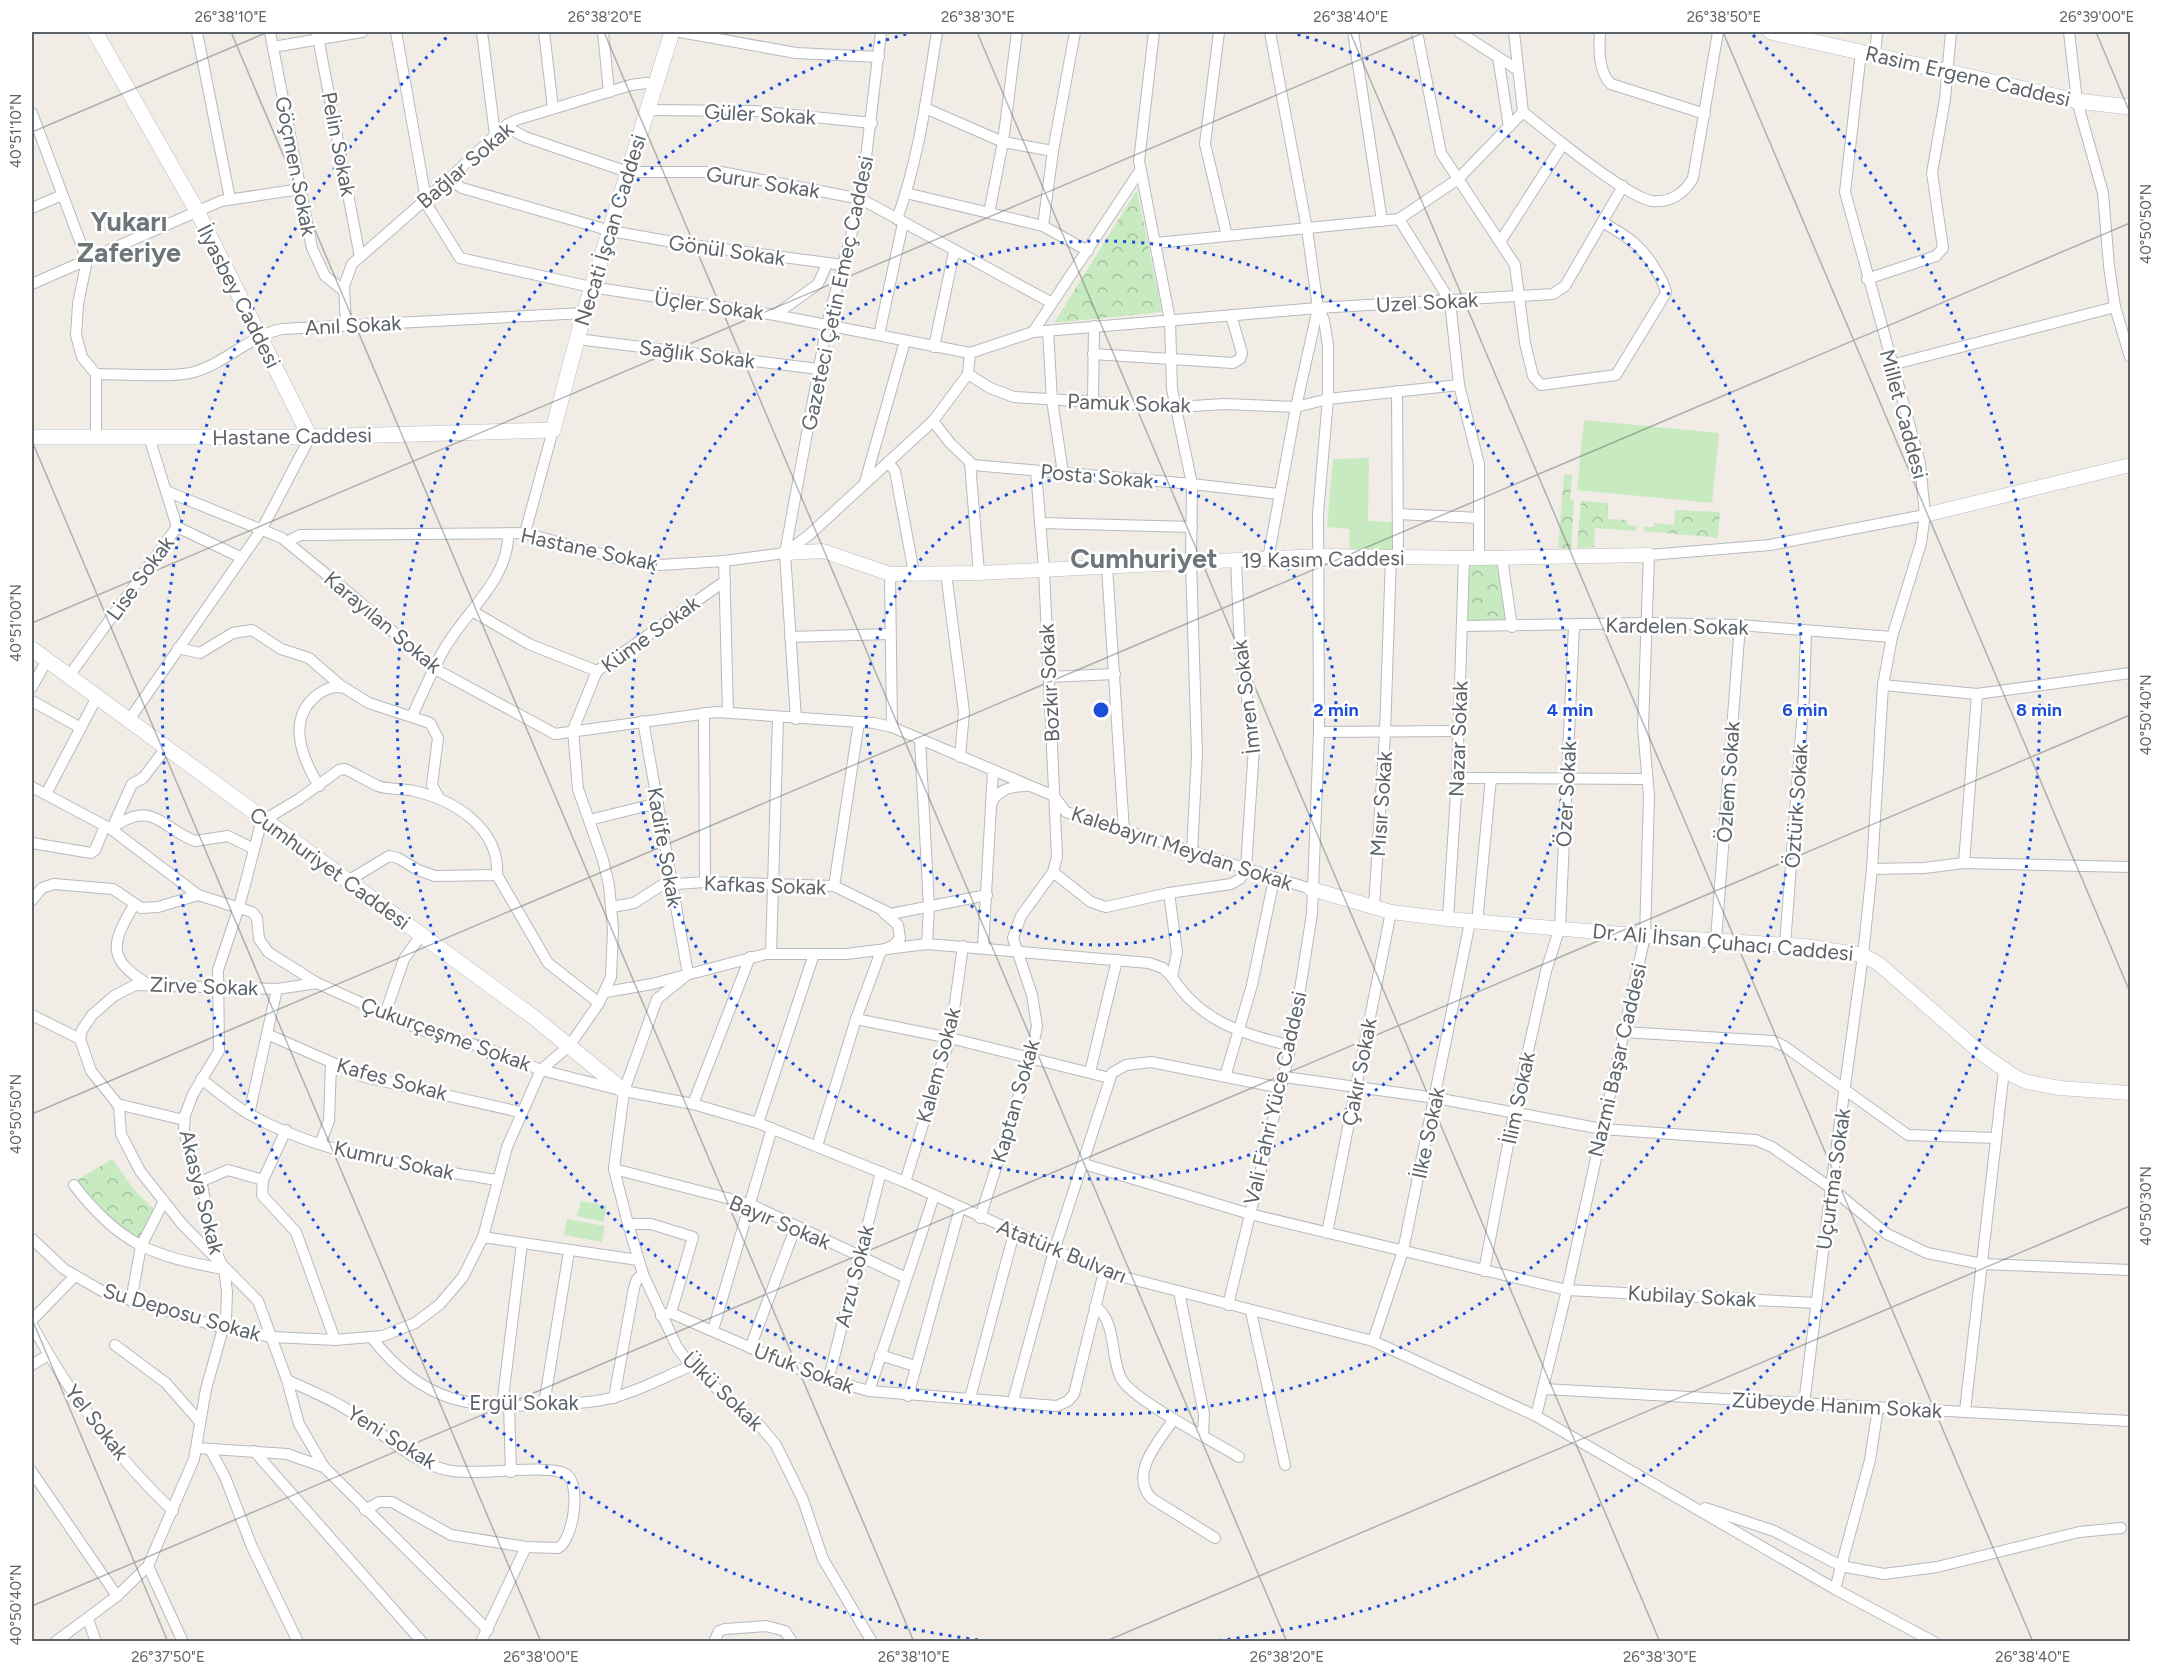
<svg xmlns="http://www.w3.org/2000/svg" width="2162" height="1673" font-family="Figtree,sans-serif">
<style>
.grass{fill:#c7eac1}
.forest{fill:url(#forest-crowns)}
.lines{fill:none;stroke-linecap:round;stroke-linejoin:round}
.minor-casing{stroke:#b6babe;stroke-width:12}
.tertiary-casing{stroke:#b6babe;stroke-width:15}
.secondary-casing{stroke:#b7bcc1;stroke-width:16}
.minor{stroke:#fff;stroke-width:10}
.tertiary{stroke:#fff;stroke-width:14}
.secondary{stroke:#fff;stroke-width:15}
.ticks{fill:none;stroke:#5d6368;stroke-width:1.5;stroke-opacity:0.45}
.ring{fill:none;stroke:#1d4ed8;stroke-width:3;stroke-dasharray:3 6}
.labels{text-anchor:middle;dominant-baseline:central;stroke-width:5;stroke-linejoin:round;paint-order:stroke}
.street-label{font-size:21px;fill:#5d6368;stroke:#fff}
.district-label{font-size:27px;font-weight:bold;fill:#6e767a;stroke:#fff}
.centre{fill:#1d4ed8;stroke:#fff;stroke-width:3}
.ring-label{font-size:18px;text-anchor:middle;font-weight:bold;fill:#1d4ed8;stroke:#fff;stroke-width:5;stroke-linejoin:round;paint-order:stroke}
.neatline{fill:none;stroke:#5d6368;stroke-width:2}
.ticks-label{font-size:15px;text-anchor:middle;fill:#5d6368}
</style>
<defs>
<pattern id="forest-crowns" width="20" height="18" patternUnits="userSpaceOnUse" patternTransform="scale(1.5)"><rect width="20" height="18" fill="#c7eac1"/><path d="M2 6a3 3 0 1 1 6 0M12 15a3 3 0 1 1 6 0" fill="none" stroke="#a5c1a1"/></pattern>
</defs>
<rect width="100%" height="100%" fill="#f1ede6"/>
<g class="grass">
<path d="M1584 420 1719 433 1712 503 1577 490Z"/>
<path d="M1369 458 1368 521 1396 522 1395 551 1350 552 1349 529 1327 527 1333 459Z"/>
<path d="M581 1201 607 1206 603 1222 577 1216Z"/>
<path d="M567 1219 605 1226 602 1242 564 1235Z"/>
</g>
<g class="forest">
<path d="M1137 190 1162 312 1054 323Z"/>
<path d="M1564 474 1572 475 1570 500 1574 501 1571 549 1558 548Z"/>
<path d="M1581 501 1608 503V519L1627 520V525L1637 526 1636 531 1595 528 1594 547 1577 548Z"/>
<path d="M1675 510 1720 512 1718 538 1644 531V527H1654V523L1674 525Z"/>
<path d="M1498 564 1506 622H1466L1469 565Z"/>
<path d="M112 1159 135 1191 155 1210 139 1238 116 1223 76 1181Z"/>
</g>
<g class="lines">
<defs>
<g id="minor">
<path d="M197 32 230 199"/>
<path d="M270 32 312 248 325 276 343 290"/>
<path d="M317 32 360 257"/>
<path d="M396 32 427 205 460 258 591 287 775 315 970 353 1033 332 1318 308 1553 294 1565 286 1623 186"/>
<path d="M482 32 495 135"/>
<path d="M544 32 553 108"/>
<path d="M603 32 609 92"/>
<path d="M680 32 796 53 879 57"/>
<path d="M1154 32 1139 161 1170 320 1172 389 1192 484 1191 562 1197 755 1192 852"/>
<path d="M1219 32 1205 144 1227 236"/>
<path d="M1353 32 1382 221"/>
<path d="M1417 32 1441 153 1515 265 1525 343 1533 376 1541 385 1616 375 1666 293C1665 285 1661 279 1657 272 1643 246 1627 236 1602 222"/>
<path d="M1459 32 1518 70"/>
<path d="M1514 32 1523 112C1547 131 1626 197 1652 201 1670 203 1685 193 1693 178L1718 32"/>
<path d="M1600 32C1599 48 1598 72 1611 84L1705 114"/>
<path d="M2069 32 2077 101 2103 193 2109 266 2115 307 2130 357"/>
<path d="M273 47 362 32"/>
<path d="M1875 56 1877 32"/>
<path d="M1498 57 1509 127"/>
<path d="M925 108 1003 142 1053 151"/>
<path d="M648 110 755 111 872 123"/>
<path d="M32 113 87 260 78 304 76 335 82 357 96 374V438"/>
<path d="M508 124 512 130 525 137 628 172H721L861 199 1052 303"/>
<path d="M449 179 462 188 611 231 684 244 843 265"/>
<path d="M906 193 1043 226 1088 251"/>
<path d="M32 208 62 195"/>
<path d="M989 213 1003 142 1017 32"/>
<path d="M897 219C919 159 927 94 937 32"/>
<path d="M1399 219 1450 301 1459 385 1479 464V558"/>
<path d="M1043 226 1053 151 1075 32"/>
<path d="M1500 242 1563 144"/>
<path d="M1156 243 1399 219 1458 179 1523 112"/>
<path d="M1867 279 1936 256 1943 248 1932 173 1945 99 1951 32"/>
<path d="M32 284 221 201 300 189"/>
<path d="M775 315 818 284 827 264"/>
<path d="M346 325 344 286 352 264 449 179 505 126 516 120 631 85 646 83 657 85"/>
<path d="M1048 331 1052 400 1063 473"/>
<path d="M1033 332 1139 172"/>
<path d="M879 335 903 223"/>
<path d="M577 339 818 369"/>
<path d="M934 347 954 252"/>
<path d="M1093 354 1233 363 1240 359 1242 353 1231 315"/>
<path d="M1891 365 2115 307"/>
<path d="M96 374C119 374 175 378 194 372 226 363 249 336 282 329L584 313"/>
<path d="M968 374 990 388 1014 397 1176 407 1225 404 1296 407 1328 399 1459 385"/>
<path d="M1397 391 1398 556"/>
<path d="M1093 402 1094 326"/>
<path d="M933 421 950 443 973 465 1192 484 1279 494"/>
<path d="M888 462 895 471 914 573"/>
<path d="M970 463 979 573"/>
<path d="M865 482 905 341"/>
<path d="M166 491 282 538 355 598 435 669 555 734 716 712 874 723 892 727 1054 796 1066 812 1311 889"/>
<path d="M1398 514 1479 518"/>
<path d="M1040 523 1192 527"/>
<path d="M177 527 242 558"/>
<path d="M525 533 553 430"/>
<path d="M287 542 300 535 525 533 619 559 660 565 724 561 785 553 809 535 933 421 968 374 970 353"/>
<path d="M1502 558 1512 627"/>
<path d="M1268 559 1296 407 1318 308"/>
<path d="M724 561 728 712"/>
<path d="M1107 566 1124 831"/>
<path d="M946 573 964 712 960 757"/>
<path d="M890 574 892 727"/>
<path d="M472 611 529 644 597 671"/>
<path d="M1462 626 1646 623 1740 625 1892 637"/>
<path d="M790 637 890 634"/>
<path d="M178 648 200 653 233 633 252 630 281 649 309 658 340 685 369 703 430 723 438 738 432 785 439 798"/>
<path d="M69 676 177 527 149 437"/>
<path d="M1048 677 1115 674"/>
<path d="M1883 685 1977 694 2130 673"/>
<path d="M32 687 47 660"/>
<path d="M32 701 81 728"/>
<path d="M704 713 705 882"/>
<path d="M412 716C422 695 431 673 442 653 462 614 510 580 508 533"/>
<path d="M796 719 785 553 827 324 861 199 881 32"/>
<path d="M129 720 262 529 310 437"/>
<path d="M643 721 688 974 657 999 624 1091 614 1169 628 1224 643 1274 677 1347 691 1366 760 1426 776 1445 803 1500 823 1559 872 1642"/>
<path d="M1319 732 1458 731"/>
<path d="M920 740 929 907 927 944"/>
<path d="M1457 778 1646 779"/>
<path d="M319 786C302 758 286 720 317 695 325 689 334 685 344 688"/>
<path d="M32 787 111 829 198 895 252 912 257 918 259 939 268 952 317 983 421 1030 483 1047 541 1070 624 1091 693 1104 758 1123 905 1182 1104 1272 1373 1341 1536 1416 1835 1589 1934 1642"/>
<path d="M46 794 97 697"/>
<path d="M991 805C996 790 1012 786 1027 786"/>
<path d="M589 820 658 803"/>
<path d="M113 826 132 784 143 778 166 748"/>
<path d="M111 829C152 798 161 828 195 841L228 836 254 849"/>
<path d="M32 843 91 853 95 850 105 826"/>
<path d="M1964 863 1977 694"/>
<path d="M1872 869 1924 868 1964 863 2130 867"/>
<path d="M1053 872 1091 902 1106 907 1169 893 1231 884 1240 879 1246 869 1254 747 1240 649 1236 561"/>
<path d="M346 882 389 856 398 858 418 870 435 876 497 875 548 963 599 1003"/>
<path d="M834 886 859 722"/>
<path d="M1169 893 1177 952 1172 977C1202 1023 1242 1033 1291 1046"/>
<path d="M32 900 42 888 54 884 113 889 141 908 158 907 198 895"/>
<path d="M134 905C112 943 105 958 149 985"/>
<path d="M612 907 634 903 662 885 705 882 834 886 891 914 987 895"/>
<path d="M1374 907 1385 733 1391 556"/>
<path d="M1448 919 1457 778 1464 558"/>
<path d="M1477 923 1491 778"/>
<path d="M1716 939 1740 625"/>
<path d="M1785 945 1804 695 1806 631"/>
<path d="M983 947 993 771"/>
<path d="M771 953 778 718"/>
<path d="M317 983 277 989 135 985 114 996 92 1015 82 1030 80 1039 91 1071 119 1106 121 1134 140 1171 182 1224 258 1301 287 1380 299 1424 324 1467"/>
<path d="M606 992 652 984 766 954H846L927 944 1149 963 1163 968 1172 977"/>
<path d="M385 1014 404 959 421 935"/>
<path d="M32 1015 80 1039"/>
<path d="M856 1019 950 1038 1110 1078"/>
<path d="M1623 1032 1773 1041 1784 1046 1908 1135 1996 1138"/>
<path d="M267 1034 365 1077 520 1112"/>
<path d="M1090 1072 1117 960"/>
<path d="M1225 1077 1252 985 1274 879"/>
<path d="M1284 1077 1436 1098 1602 1129 1756 1140 1772 1147 1831 1188 1887 1234 1927 1253 1982 1264 2130 1270"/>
<path d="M201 1079C217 1091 232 1104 249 1114 326 1157 412 1166 497 1180"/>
<path d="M117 1104 184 1120"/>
<path d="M693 1104 750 957"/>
<path d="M249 1114 277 989"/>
<path d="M758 1123 814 954"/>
<path d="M286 1130 263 1180 262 1195 296 1232 335 1340"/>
<path d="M320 1144 329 1121 331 1064"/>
<path d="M817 1146 856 1019 881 951 894 945 900 938 898 925 884 913"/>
<path d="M1084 1164 1250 1214 1567 1290 1816 1303"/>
<path d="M614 1169 750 1204 906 1278"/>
<path d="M200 1182 228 1170 263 1180"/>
<path d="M905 1182 950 1038 963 946"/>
<path d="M74 1185C119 1244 152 1256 223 1269"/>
<path d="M980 1218 1031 1057 1037 1026 1032 995 1013 938 1021 916 1053 872 1057 857 1044 570 1036 471"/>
<path d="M628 1224H651L693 1237 671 1313"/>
<path d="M1327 1233 1391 912"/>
<path d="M483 1237 638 1260"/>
<path d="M32 1239 64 1269 102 1291 223 1328 273 1337 335 1340 383 1336 415 1323 439 1305 463 1277 483 1237 507 1147 541 1070 570 1045 599 1003 611 977 613 929 609 885 603 860 578 789 573 730 597 671 725 581"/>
<path d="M1484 1271 1514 1113 1546 971 1560 927 1574 626"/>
<path d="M1179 1292 1204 1414 1203 1435"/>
<path d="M131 1301 141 1246 164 1201"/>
<path d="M1228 1305 1291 1046 1312 914 1319 732 1318 514 1328 399V345L1324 320 1318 308 1307 229 1270 32"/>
<path d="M1095 1307C1117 1319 1110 1360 1122 1380 1135 1401 1215 1442 1239 1457"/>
<path d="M1251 1312 1285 1465"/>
<path d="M661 1316 671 1313 813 1375 869 1391 1057 1406 1068 1401 1074 1394 1104 1272"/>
<path d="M32 1320 74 1277"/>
<path d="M32 1325C69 1393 116 1457 173 1511"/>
<path d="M713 1330 772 1128"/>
<path d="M372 1338C423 1404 472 1410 551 1404 572 1403 594 1403 615 1397 641 1390 666 1376 691 1366"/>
<path d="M1373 1341 1403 1251 1470 922"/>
<path d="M115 1345 166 1383 200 1422"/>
<path d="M750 1348 796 1226"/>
<path d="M880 1355 915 1366"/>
<path d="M32 1365 48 1355"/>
<path d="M287 1380C311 1391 336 1401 357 1416 385 1435 413 1463 447 1470 476 1477 548 1463 566 1474 582 1484 573 1541 558 1548L526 1547 451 1535 392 1502H379L365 1510"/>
<path d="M828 1381 881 1172"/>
<path d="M1544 1389 2130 1421"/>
<path d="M869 1391 934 1196"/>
<path d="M908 1396 960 1208"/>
<path d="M614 1398 634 1288 637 1279 643 1274"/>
<path d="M970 1398 1014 1233"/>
<path d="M1013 1401 1054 1251 1112 1073 1126 1065 1151 1062 1281 1088"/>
<path d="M1804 1404 1831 1188 1863 955 1872 869 1883 685 1892 637 1921 543 1925 515 1920 463 1845 192 1861 52"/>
<path d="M544 1405 569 1251"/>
<path d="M502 1406 522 1243"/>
<path d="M509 1406 511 1472"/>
<path d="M1965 1411 2004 1070"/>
<path d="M1536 1416 1567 1290 1645 936 1649 796 1643 727 1649 555 1770 545 1925 515"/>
<path d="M1174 1419C1159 1441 1129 1473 1151 1498L1215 1538"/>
<path d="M197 1448 287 1454 324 1467 488 1630"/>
<path d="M211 1451 225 1477 252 1547 298 1642"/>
<path d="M254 1451 422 1642"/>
<path d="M32 1472 117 1596"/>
<path d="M1705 1508 1774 1531 1841 1566 1884 1574 1937 1567 2079 1532 2121 1528"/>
<path d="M148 1566 183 1642"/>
<path d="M1835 1589 1870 1460 1878 1408"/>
<path d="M88 1619 96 1642"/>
<path d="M55 1642 117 1596 148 1566 194 1459 206 1389 226 1318 227 1292 224 1269 211 1241 203 1189 190 1158 184 1129 185 1115 193 1094 219 1051 218 970 239 907 260 827 269 817 299 799 339 770 345 769C356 774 367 781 378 786 389 790 403 788 414 791 455 800 500 829 497 875"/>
<path d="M481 1642 526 1547"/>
<path d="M714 1642 719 1631 725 1629 766 1626 785 1631 792 1642"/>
</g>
<g id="tertiary">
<path d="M1925 515 2130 465"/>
<path d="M785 553 823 551 890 574 979 573 1318 556 1479 558 1649 555"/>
<path d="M1311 889 1391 912 1448 919 1645 936 1804 946 1863 955 1879 964 1982 1054 2014 1076 2027 1082 2060 1088 2130 1093"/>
</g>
<g id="secondary">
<path d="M95 32 197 211 310 437"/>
<path d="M1771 32 2077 101 2130 107"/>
<path d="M32 437H310L553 430 584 313 672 32"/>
<path d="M32 649 532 1016 624 1091"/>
</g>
</defs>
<use href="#minor" class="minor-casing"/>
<use href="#tertiary" class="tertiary-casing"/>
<use href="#secondary" class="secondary-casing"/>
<use href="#minor" class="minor"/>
<use href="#tertiary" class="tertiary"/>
<use href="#secondary" class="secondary"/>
</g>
<path class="ticks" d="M231 32 914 1642M604 32 1287 1642M977 32 1660 1642M1350 32 2033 1642M1723 32 2130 992M2096 32 2130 113M32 132 268 32M32 441 541 1642M32 623 1425 32M32 1114 2130 223M32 1319 168 1642M32 1606 2130 715M1104 1642 2130 1206"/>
<g class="ring">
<circle cx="1101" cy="710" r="235"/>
<circle cx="1101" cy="710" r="469"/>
<path d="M1289 32A704 704 0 1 1 913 32"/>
<path d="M987 1641A938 938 0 0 1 449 35M1753 35A938 938 0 0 1 1215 1641"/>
</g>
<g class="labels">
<g class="street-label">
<text transform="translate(1968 76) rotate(13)">Rasim Ergene Caddesi</text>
<text transform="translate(760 114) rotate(3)">Güler Sokak</text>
<text transform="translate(339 144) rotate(79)">Pelin Sokak</text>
<text transform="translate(465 165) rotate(-41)">Bağlar Sokak</text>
<text transform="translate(296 166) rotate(79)">Göçmen Sokak</text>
<text transform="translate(763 182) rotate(9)">Gurur Sokak</text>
<text transform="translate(610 230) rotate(-73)">Necati İşcan Caddesi</text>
<text transform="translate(727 250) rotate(8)">Gönül Sokak</text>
<text transform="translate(837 293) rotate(-78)">Gazeteci Çetin Emeç Caddesi</text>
<text transform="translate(239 296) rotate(63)">İlyasbey Caddesi</text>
<text transform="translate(1427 302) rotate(-3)">Uzel Sokak</text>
<text transform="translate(709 305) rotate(8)">Üçler Sokak</text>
<text transform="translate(353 325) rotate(-3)">Anıl Sokak</text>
<text transform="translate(697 354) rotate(7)">Sağlık Sokak</text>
<text transform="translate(1129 403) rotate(2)">Pamuk Sokak</text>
<text transform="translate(1904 414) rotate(75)">Millet Caddesi</text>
<text transform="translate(292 436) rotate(-1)">Hastane Caddesi</text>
<text transform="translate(1097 476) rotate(5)">Posta Sokak</text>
<text transform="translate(589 549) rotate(12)">Hastane Sokak</text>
<text transform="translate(1323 559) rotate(-1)">19 Kasım Caddesi</text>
<text transform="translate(140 578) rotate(-54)">Lise Sokak</text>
<text transform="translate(383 622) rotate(40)">Karayılan Sokak</text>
<text transform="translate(1677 626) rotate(1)">Kardelen Sokak</text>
<text transform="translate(650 634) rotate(-36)">Küme Sokak</text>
<text transform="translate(1049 683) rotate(-93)">Bozkır Sokak</text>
<text transform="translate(1246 697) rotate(-97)">İmren Sokak</text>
<text transform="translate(1458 739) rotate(-88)">Nazar Sokak</text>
<text transform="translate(1728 782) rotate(-86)">Özlem Sokak</text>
<text transform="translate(1566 794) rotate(-87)">Özer Sokak</text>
<text transform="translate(1381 804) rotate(-86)">Mısır Sokak</text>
<text transform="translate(1796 806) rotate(-86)">Öztürk Sokak</text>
<text transform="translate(665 847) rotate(80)">Kadife Sokak</text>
<text transform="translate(1182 848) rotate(18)">Kalebayırı Meydan Sokak</text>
<text transform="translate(330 868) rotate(36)">Cumhuriyet Caddesi</text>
<text transform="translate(765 885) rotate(2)">Kafkas Sokak</text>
<text transform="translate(1723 942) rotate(5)">Dr. Ali İhsan Çuhacı Caddesi</text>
<text transform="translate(204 986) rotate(2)">Zirve Sokak</text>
<text transform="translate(446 1034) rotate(20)">Çukurçeşme Sokak</text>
<text transform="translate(1617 1060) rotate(-77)">Nazmi Başar Caddesi</text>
<text transform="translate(938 1065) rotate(-75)">Kalem Sokak</text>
<text transform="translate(1359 1072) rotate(-79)">Çakır Sokak</text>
<text transform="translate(392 1079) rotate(15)">Kafes Sokak</text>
<text transform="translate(1275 1098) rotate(-77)">Vali Fahri Yüce Caddesi</text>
<text transform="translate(1518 1098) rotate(-78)">İlim Sokak</text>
<text transform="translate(1015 1101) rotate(-74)">Kaptan Sokak</text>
<text transform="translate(1428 1133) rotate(-78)">İlke Sokak</text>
<text transform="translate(394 1160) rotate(12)">Kumru Sokak</text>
<text transform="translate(1833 1179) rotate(-82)">Uçurtma Sokak</text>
<text transform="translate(202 1192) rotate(76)">Akasya Sokak</text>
<text transform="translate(780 1222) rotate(23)">Bayır Sokak</text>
<text transform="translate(1062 1251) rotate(22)">Atatürk Bulvarı</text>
<text transform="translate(854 1276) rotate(-76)">Arzu Sokak</text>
<text transform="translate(1692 1296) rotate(3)">Kubilay Sokak</text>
<text transform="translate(182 1312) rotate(16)">Su Deposu Sokak</text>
<text transform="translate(804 1368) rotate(21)">Ufuk Sokak</text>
<text transform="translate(723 1391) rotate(44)">Ülkü Sokak</text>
<text x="524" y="1402">Ergül Sokak</text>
<text transform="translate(1837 1405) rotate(3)">Zübeyde Hanım Sokak</text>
<text transform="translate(97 1422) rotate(52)">Yel Sokak</text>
<text transform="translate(392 1437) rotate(32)">Yeni Sokak</text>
</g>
<g class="district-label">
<text x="129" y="221">Yukarı<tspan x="129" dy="31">Zaferiye</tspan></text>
<text x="1144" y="558">Cumhuriyet</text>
</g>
</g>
<circle cx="1101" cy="710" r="9" class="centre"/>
<g class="ring-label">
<text x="1336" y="716">2 min</text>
<text x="1570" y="716">4 min</text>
<text x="1805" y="716">6 min</text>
<text x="2039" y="716">8 min</text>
</g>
<rect width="2162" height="1673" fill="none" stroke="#ffffff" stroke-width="66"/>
<rect x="33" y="33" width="2096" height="1607" class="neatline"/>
<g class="ticks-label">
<text x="231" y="22">26°38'10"E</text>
<text x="605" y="22">26°38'20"E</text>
<text x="978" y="22">26°38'30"E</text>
<text x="1351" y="22">26°38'40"E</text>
<text x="1724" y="22">26°38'50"E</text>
<text x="2097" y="22">26°39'00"E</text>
<text transform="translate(16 131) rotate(-90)" y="5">40°51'10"N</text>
<text transform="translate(2146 224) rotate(-90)" y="5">40°50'50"N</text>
<text transform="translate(16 623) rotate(-90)" y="5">40°51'00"N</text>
<text transform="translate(2146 715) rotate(-90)" y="5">40°50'40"N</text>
<text transform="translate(16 1114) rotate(-90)" y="5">40°50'50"N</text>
<text transform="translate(2146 1206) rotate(-90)" y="5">40°50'30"N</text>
<text transform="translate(16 1605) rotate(-90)" y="5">40°50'40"N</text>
<text x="168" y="1662">26°37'50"E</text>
<text x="541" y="1662">26°38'00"E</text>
<text x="914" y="1662">26°38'10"E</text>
<text x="1287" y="1662">26°38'20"E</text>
<text x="1660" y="1662">26°38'30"E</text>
<text x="2033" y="1662">26°38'40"E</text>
</g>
</svg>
